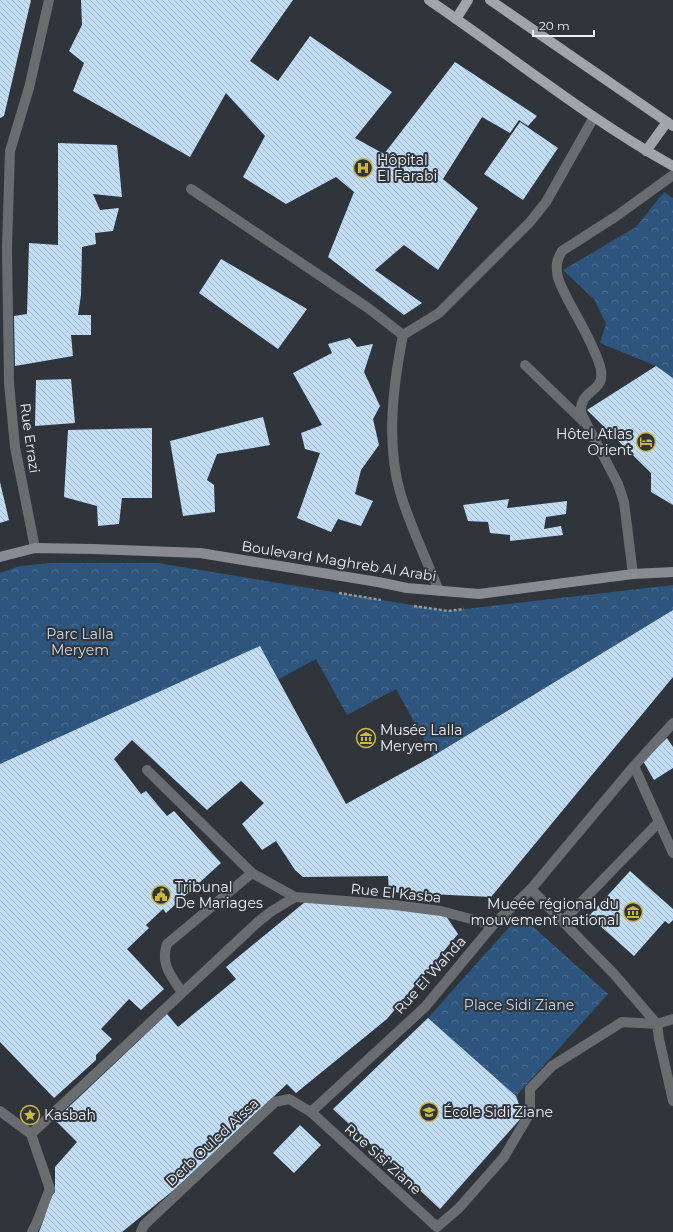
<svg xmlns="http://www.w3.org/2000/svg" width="673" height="1232" font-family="Montserrat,sans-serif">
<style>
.forest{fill:url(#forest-crowns)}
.building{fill:url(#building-back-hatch)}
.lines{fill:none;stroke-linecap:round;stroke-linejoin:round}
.path{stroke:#94989d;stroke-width:2.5;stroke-dasharray:3 2;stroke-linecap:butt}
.service{stroke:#6a6d70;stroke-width:10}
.pedestrian{stroke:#6a6d70;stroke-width:10}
.minor{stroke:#6a6d70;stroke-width:10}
.secondary{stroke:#888c91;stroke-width:10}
.primary{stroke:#9fa5aa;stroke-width:10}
.labels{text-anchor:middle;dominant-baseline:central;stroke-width:4;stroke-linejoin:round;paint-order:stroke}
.poi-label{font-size:14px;fill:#eff2f6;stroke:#30353b;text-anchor:start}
.street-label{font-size:14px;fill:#eff2f6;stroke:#30353b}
.park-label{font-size:14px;fill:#cadbed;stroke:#30353b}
</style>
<defs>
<pattern id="forest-crowns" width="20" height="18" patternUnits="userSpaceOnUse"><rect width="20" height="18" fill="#2d557d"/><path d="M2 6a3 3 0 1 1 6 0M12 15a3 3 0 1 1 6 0" fill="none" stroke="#4c6e90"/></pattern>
<pattern id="building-back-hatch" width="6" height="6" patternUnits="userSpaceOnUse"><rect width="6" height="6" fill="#c1dcf9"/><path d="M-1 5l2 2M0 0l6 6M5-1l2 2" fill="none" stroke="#a3b7cd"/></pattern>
</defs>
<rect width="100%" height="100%" fill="#30353b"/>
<g class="forest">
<path d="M664 192 673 198V378L656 366 600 343 606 324 594 299 563 270 636 227Z"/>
<path d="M52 563H158L448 611 673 585V610L433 756 396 689 347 715 316 659 277 680 0 764V573L20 566Z"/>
<path d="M520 915 608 994 516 1096 428 1018Z"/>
</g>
<g class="building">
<path d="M0 0H31L4 116 0 118Z"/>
<path d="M81 0H293L250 61 278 81 310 36 392 92 355 138 384 154 455 62 537 116 528 126 519 120 510 133 482 117 443 179 478 208 438 270 404 245 375 270 422 303 404 315 328 257 354 192 336 177 286 204 243 177 265 136 226 93 190 157 73 91 84 63 69 51 82 25Z"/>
<path d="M520 122 558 148 523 200 484 174Z"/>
<path d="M58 143 117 145 122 197 93 194 100 210 119 208 113 231 95 233 96 244 82 247 81 295 78 315H91V335H71L73 356 15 366 14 316 27 314 29 243 58 245Z"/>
<path d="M221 259 307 309 278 349 199 293Z"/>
<path d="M350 338 357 347 373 344 364 372 380 406 373 419 379 445 361 470 355 494 373 501 361 526 338 519 331 532 297 518 320 453 305 449 301 433 322 425 293 373 332 353 328 344Z"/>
<path d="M656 366 673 378V505L651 492V473L587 410Z"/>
<path d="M71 379 75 423 35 426 36 380Z"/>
<path d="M263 417 270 445 217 454 207 480 214 485 215 512 183 516 170 441Z"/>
<path d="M152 428V498H122L119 524 98 526 97 506 64 497 68 430Z"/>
<path d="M0 482 9 520 0 523Z"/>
<path d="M509 499 507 508 567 501 566 514 546 517 544 529 561 526 563 535 510 541V535L490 533 488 522 468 521 463 505Z"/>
<path d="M673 610V677L491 897 389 892 388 876 303 877 295 870 276 841 262 850 242 824 264 803 241 781 207 810 132 740 114 759 141 794 146 791 167 816 174 811 221 863 166 913 163 909 146 925 149 928 127 949 164 989 141 1010 129 999 101 1029 112 1039 96 1055V1060L54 1098 0 1042V764L260 646 346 804 433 756Z"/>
<path d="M667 738 673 747V768L654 780 643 761Z"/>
<path d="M630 871 673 909V920L669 924 665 921 634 956 589 916Z"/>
<path d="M305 902 444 913 458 934 387 1019 296 1093 287 1084 175 1189 122 1232H39L45 1216 42 1207 55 1192V1167L77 1142 55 1120 167 1014 178 1027 236 979 226 967Z"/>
<path d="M428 1018 516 1096 523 1116 440 1209 333 1109Z"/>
<path d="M300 1125 321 1145 294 1173 273 1153Z"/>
</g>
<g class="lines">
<g class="path">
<path d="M339 593 381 600"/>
<path d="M414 606 448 611 464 609"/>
</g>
<g class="service">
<path d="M191 189 368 308 403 335 439 313 530 222 546 202 594 117"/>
<path d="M525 365 584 422"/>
<path d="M633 574 624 502 618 484 581 413C579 387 608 394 600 366 593 343 579 321 568 300 564 291 557 281 557 271 556 262 558 258 562 251L618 215 673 175"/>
</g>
<g class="pedestrian">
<path d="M504 1157 530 1113V1089L552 1066 622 1022 657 1024 659 1039 673 1101"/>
<path d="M32 1232C40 1218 43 1204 50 1189"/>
</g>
<g class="minor">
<path d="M403 335C393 386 386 442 400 492 410 526 426 558 439 591"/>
<path d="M35 548 15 447 9 383 7 247 10 151 29 88 49 0"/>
<path d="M634 766 673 853"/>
<path d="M147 770 252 873 295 897 395 905 441 911 493 925"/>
<path d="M531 889 614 974 657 1024 673 1019"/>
<path d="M563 921 659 822"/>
<path d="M182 992C171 976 160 964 167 944L252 873"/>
<path d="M0 1111 31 1134 50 1189"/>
<path d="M311 1112 425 1007 493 925 531 889 634 766 673 723"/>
<path d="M31 1134 259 921 272 911 295 897"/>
<path d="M141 1232 144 1225 275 1102 289 1099 311 1112 437 1227 459 1208 504 1157"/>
</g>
<path class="secondary" d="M0 557 35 548 93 549 200 553 378 582 407 588 479 594 633 574 673 572"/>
<g class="primary">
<path d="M429 0C510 55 587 118 673 166"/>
<path d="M490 0 673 126"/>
<path d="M456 19 468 0"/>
<path d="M646 151 667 122"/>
</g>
</g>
<defs>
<symbol id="hospital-ring" viewBox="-11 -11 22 22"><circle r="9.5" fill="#30353b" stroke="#cdb938" stroke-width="1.5"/><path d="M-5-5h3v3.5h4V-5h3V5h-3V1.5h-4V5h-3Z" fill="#cdb938"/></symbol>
<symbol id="hotel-ring" viewBox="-11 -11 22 22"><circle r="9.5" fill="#30353b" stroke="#cdb938" stroke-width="1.5"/><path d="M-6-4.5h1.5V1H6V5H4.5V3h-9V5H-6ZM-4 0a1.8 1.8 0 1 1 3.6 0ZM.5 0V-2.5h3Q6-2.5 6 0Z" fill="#cdb938"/></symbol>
<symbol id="museum-ring" viewBox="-11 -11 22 22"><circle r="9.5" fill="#30353b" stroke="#cdb938" stroke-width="1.5"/><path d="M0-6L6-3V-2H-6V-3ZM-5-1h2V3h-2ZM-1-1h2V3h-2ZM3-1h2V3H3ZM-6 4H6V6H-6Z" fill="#cdb938"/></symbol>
<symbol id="civic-ring" viewBox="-11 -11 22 22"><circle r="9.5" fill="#30353b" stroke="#cdb938" stroke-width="1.5"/><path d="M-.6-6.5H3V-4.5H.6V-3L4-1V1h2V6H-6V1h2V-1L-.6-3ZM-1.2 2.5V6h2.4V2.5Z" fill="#cdb938"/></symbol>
<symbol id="school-ring" viewBox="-11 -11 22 22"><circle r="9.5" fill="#30353b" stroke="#cdb938" stroke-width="1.5"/><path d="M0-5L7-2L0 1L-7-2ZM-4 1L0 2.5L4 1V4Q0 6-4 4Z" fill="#cdb938"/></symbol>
<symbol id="sight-ring" viewBox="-11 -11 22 22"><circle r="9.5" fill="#30353b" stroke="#cdb938" stroke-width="1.5"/><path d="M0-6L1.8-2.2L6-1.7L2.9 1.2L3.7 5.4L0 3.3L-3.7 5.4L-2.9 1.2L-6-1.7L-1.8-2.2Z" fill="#cdb938"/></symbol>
</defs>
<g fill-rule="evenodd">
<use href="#hospital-ring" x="352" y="157" width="22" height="22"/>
<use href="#hotel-ring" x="635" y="431" width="22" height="22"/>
<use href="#museum-ring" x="355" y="727" width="22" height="22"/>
<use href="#civic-ring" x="150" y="884" width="22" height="22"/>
<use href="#museum-ring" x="622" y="901" width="22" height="22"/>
<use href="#school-ring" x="418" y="1101" width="22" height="22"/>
<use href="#sight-ring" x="19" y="1104" width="22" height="22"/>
</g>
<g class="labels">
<g class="poi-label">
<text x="377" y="160">Hôpital<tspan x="377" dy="16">El Farabi</tspan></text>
<text x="632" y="434" text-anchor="end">Hôtel Atlas<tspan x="632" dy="16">Orient</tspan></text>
<text x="380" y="730">Musée Lalla<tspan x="380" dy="16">Meryem</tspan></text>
<text x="175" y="887">Tribunal<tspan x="175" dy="16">De Mariages</tspan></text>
<text x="619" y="904" text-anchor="end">Mueée régional du<tspan x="619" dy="16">mouvement national</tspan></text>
<text x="443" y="1112">École Sidi Ziane</text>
<text x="44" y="1115">Kasbah</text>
</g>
<g class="street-label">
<text transform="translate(30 438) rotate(82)">Rue Errazi</text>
<text transform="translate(339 561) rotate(9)">Boulevard Maghreb Al Arabi</text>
<text transform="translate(396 893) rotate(6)">Rue El Kasba</text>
<text transform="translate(430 975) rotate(-48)">Rue El Wahda</text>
<text transform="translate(212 1142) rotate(-43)">Derb Ouled Aissa</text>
<text transform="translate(383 1159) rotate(42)">Rue Sisi Ziane</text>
</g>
<g class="park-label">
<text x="80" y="634">Parc Lalla<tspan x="80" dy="16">Meryem</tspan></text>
<text x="519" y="1005">Place Sidi Ziane</text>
</g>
</g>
<path d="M533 30v6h61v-6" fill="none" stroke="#eff2f6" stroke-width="2"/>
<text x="539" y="30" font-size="12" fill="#eff2f6" stroke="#30353b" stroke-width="3" paint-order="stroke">20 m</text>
</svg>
